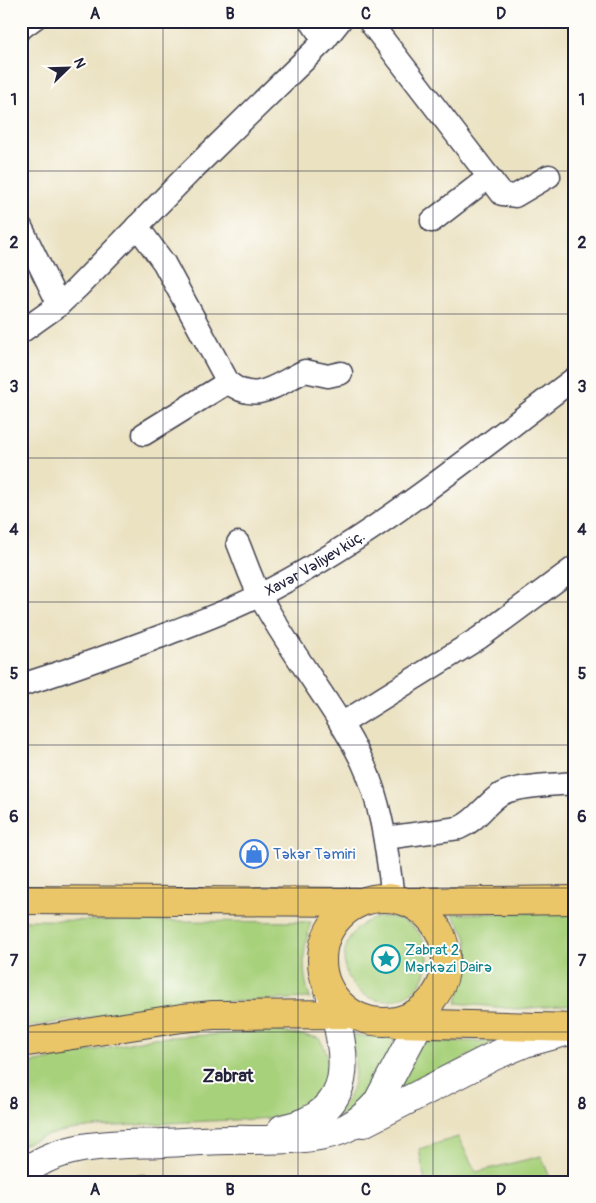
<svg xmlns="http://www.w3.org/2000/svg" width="596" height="1203" font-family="Pangolin,sans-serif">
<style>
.green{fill:#a8d17c;stroke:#657a5c}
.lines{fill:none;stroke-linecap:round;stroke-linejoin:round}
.service-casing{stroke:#403f4f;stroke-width:14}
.minor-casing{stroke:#403f4f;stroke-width:25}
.tertiary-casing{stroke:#403f4f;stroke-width:30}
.primary-casing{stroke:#403f4f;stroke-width:30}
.service{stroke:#fff;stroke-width:11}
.minor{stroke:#fff;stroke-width:22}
.tertiary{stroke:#fff;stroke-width:28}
.primary{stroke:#ebc669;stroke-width:28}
.grid{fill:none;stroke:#22223b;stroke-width:1;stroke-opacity:0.55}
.labels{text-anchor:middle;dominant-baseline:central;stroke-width:4;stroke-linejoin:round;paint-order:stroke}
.street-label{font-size:15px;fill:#22223b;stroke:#fdfcf7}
.shop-label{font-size:15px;fill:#366cbe;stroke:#fdfcf7;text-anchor:start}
.culture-label{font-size:15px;fill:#0d838f;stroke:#fdfcf7;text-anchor:start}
.quarter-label{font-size:18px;font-weight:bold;fill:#22223b;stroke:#fdfcf7}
.neatline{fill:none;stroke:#22223b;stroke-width:2}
.grid-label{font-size:16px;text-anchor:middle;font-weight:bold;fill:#22223b}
</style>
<rect width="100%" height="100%" fill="#fdfcf7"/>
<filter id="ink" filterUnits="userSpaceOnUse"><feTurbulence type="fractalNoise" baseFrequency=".02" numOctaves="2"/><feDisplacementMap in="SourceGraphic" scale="10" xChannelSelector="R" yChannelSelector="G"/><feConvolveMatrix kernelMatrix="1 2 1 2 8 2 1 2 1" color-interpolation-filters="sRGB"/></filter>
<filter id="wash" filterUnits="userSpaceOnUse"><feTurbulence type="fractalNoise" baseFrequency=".0096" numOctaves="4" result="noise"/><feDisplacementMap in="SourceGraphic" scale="20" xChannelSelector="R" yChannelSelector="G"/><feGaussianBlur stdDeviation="1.12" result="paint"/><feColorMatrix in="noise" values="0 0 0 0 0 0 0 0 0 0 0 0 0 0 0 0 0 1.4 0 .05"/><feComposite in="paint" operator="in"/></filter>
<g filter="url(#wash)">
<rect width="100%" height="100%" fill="#ebe2c2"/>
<g class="green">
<path d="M575 912V1005L515 1009 456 1003C462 983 474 955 465 934 461 927 456 921 452 914Z"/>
<circle cx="386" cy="959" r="42"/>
<path d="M21 920 311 922C303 949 301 971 310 998L177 1004 21 1028Z"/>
<path d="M277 1031 319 1038C340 1070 329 1103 291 1114 274 1119 252 1119 235 1120 202 1121 169 1123 136 1125 96 1127 57 1127 21 1146V1063L37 1062 154 1038Z"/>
<path d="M352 1035 395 1038 383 1072 360 1110 332 1119C361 1088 356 1074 352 1035Z"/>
<path d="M495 1041 401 1094 396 1088 420 1042Z"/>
<path d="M458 1137 476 1172 541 1156 552 1182H425L419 1149Z"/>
<path d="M145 1174 148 1182H87Z"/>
</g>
</g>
<g filter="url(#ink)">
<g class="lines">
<defs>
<path id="service" d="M21 35 40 21"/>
<g id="minor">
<path d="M311 21 324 41"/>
<path d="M369 21 502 194 515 196 549 176"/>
<path d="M432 221 489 177"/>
<path d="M137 226 164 263 228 382C256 406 278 383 305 371L328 376 341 373"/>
<path d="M21 227 59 305"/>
<path d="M21 332 59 305 78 287 190 172 324 41 340 21"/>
<path d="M144 434 228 382"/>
<path d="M238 543C245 560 251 579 260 596 290 653 333 703 362 761 382 803 387 852 393 898"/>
<path id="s1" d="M21 685C71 670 119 652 167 634 198 622 229 611 258 596 372 539 473 454 575 378"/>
<path d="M341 724 479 638 575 567"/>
<path d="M385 838 459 828C476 821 483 807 498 796 513 785 555 785 575 783"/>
</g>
<g id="tertiary">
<path d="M363 1123 494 1056 525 1043 569 1031"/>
<path d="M282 1129C364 1111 344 1050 329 989"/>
<path d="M21 1176C57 1141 117 1145 163 1143 192 1142 221 1139 250 1140 277 1140 325 1140 348 1127 359 1121 369 1112 377 1103L430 1003"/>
</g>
<g id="primary">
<circle cx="384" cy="960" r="62"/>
<path d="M21 900 359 902"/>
<path d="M409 902 575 900"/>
<path d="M396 1023 575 1028"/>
<path d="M21 1043 182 1018 213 1015 352 1014"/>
</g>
</defs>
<use href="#service" class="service-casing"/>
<use href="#minor" class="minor-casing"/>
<use href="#tertiary" class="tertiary-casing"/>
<use href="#primary" class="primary-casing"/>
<use href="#service" class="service"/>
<use href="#minor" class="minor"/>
<use href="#tertiary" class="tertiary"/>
<use href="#primary" class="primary"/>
</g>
</g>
<path class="grid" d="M163 21V1182M298 21V1182M433 21V1182M21 171H575M21 314H575M21 458H575M21 602H575M21 745H575M21 888H575M21 1032H575"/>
<defs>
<symbol id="shop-ring" viewBox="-11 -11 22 22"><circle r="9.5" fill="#fdfcf7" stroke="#3f7fe0" stroke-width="1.5"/><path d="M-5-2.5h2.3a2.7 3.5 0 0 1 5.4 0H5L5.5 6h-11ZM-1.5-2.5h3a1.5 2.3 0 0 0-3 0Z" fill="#3f7fe0"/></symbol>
<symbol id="sight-ring" viewBox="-11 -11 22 22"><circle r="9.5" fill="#fdfcf7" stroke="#0f9aa8" stroke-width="1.5"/><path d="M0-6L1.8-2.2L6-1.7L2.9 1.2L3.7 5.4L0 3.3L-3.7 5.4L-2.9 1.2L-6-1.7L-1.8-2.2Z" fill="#0f9aa8"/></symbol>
</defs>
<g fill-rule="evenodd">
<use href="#shop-ring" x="238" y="838" width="32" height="32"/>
<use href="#sight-ring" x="370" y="943" width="32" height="32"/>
</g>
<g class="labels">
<g class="street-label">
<text stroke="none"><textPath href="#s1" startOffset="319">Xavər Vəliyev küç.</textPath></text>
</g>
<g class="shop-label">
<text x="273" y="854">Təkər Təmiri</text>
</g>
<g class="culture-label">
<text x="405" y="950">Zabrat 2<tspan x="405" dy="17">Mərkəzi Dairə</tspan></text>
</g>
<g class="quarter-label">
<text x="228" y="1076">Zabrat</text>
</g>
</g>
<rect width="596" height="1203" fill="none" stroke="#fdfcf7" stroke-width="55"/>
<g transform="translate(68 68) rotate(67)" stroke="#fdfcf7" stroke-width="4" paint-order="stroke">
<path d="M0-4L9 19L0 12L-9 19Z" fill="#22223b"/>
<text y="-8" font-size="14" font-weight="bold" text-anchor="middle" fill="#22223b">N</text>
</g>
<rect x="28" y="28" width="540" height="1148" class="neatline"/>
<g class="grid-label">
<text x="95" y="19">A</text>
<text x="230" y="19">B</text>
<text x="366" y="19">C</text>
<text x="501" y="19">D</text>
<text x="14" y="105">1</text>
<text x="582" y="105">1</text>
<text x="14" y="248">2</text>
<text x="582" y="248">2</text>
<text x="14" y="392">3</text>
<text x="582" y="392">3</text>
<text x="14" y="535">4</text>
<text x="582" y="535">4</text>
<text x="14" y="679">5</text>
<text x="582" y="679">5</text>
<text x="14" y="822">6</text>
<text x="582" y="822">6</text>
<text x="14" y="966">7</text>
<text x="582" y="966">7</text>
<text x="14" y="1109">8</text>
<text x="582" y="1109">8</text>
<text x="95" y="1195">A</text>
<text x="230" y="1195">B</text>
<text x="366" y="1195">C</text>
<text x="501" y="1195">D</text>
</g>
</svg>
